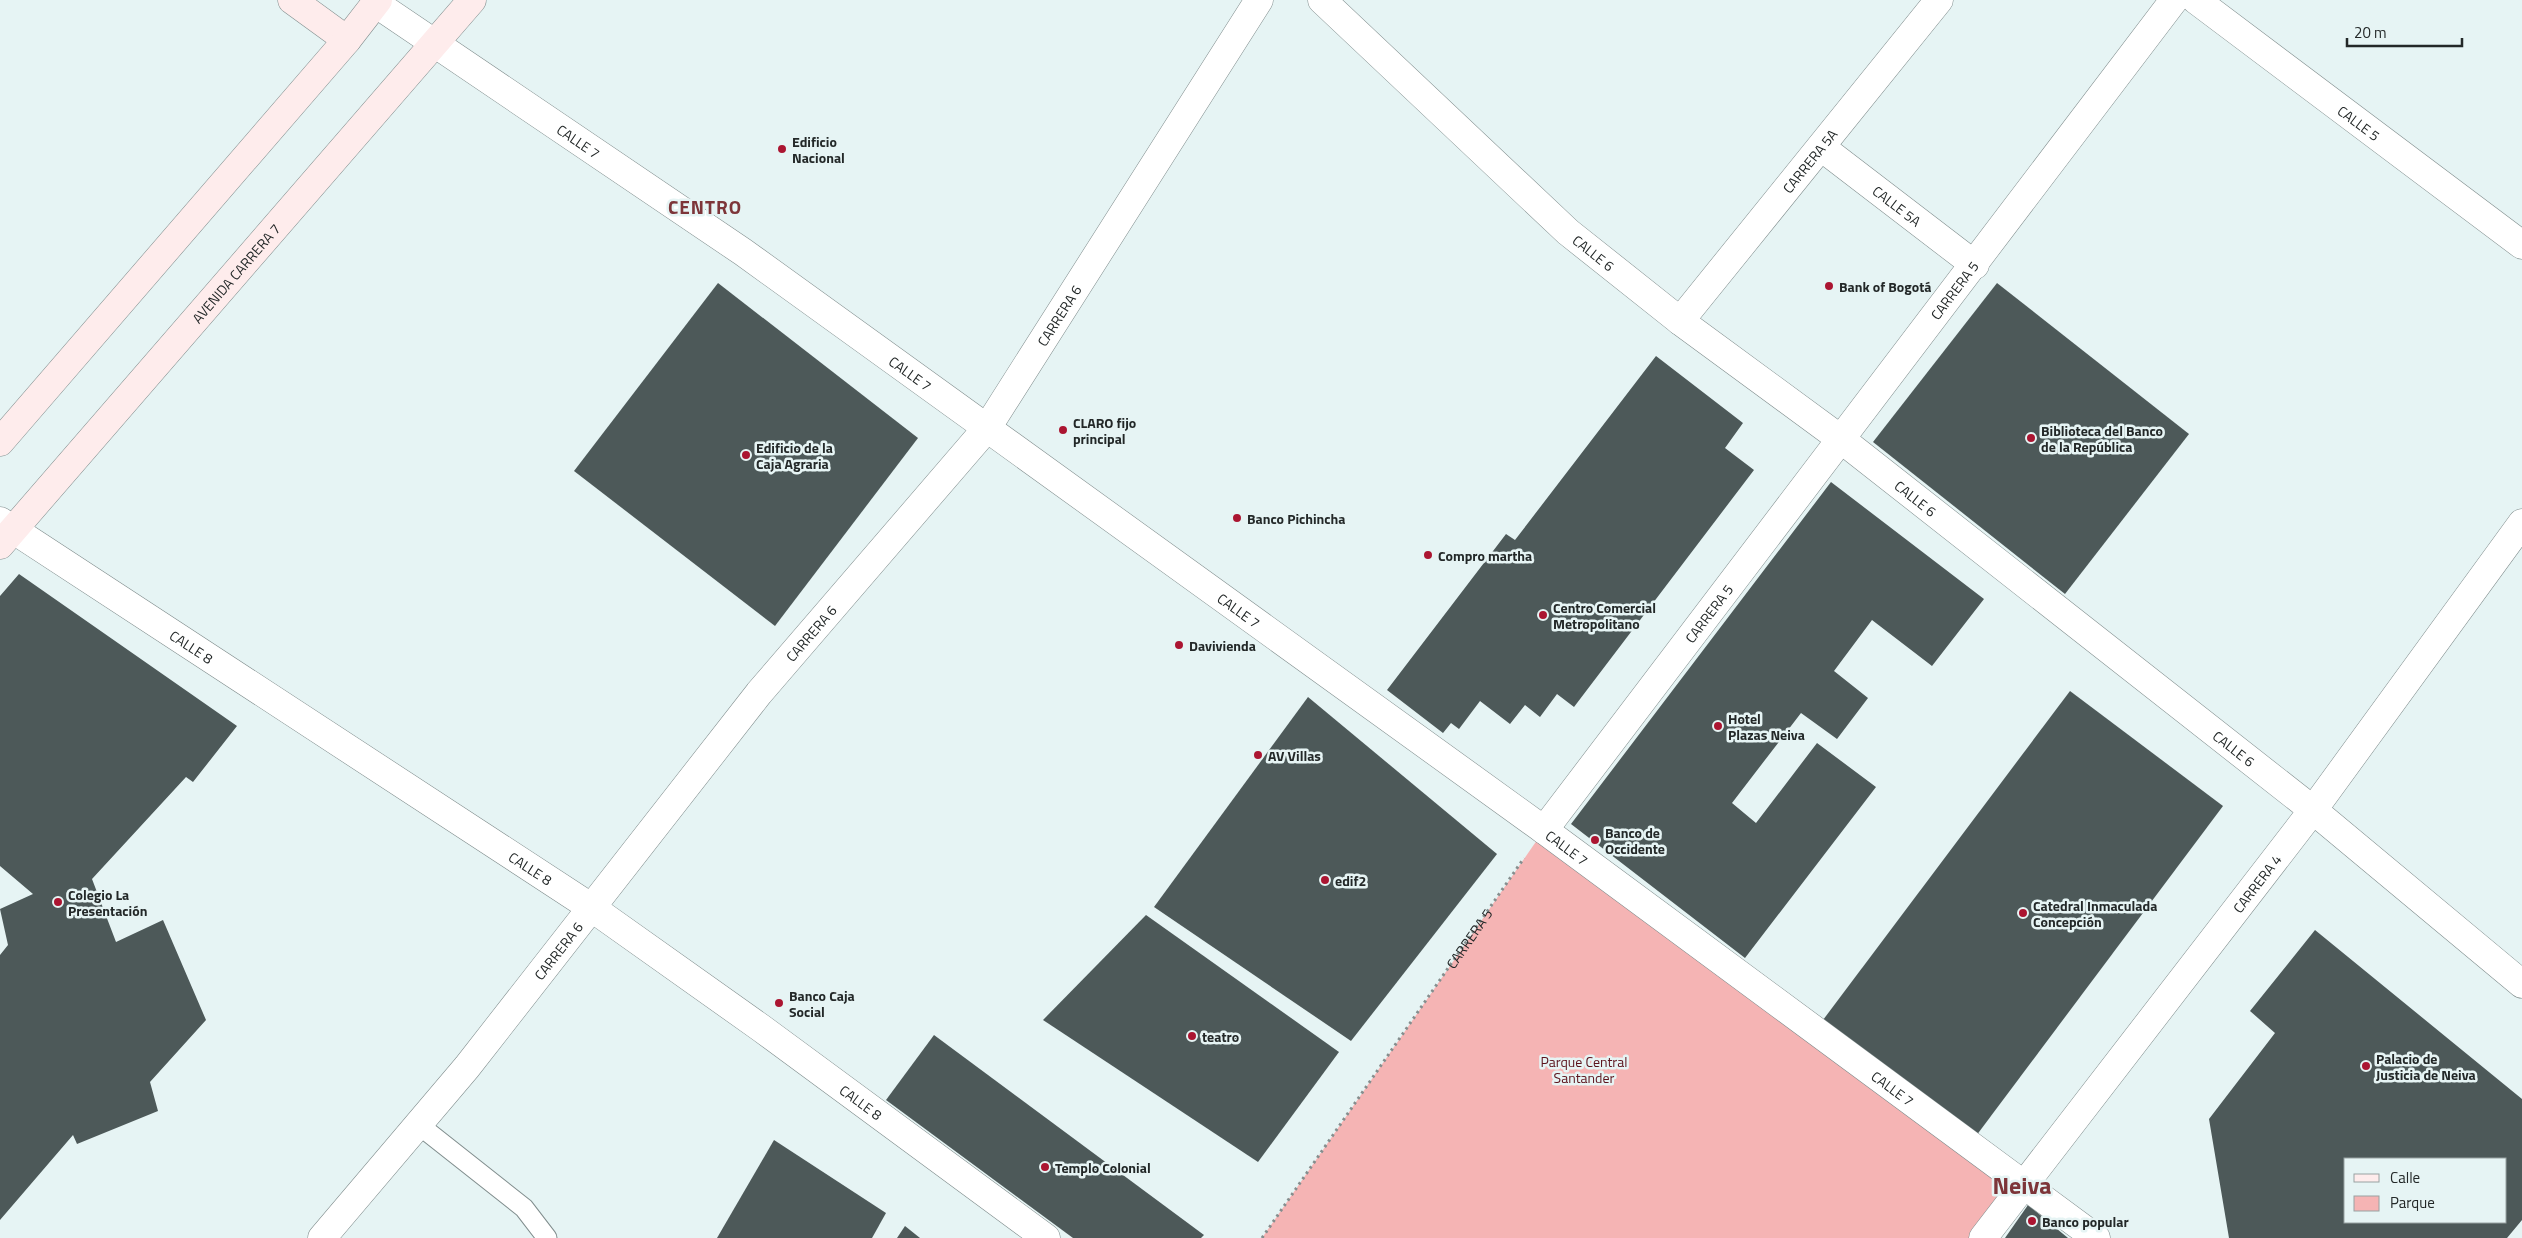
<svg xmlns="http://www.w3.org/2000/svg" width="2522" height="1238" font-family="'Titillium Web',sans-serif">
<style>
.green{fill:#f5b4b4}
.building{fill:#4d5959;fill-rule:evenodd}
.lines{fill:none;stroke-linecap:round;stroke-linejoin:round}
.service-casing{stroke:#808d8d;stroke-width:21}
.minor-casing{stroke:#808d8d;stroke-width:29}
.tertiary-casing{stroke:#808d8d;stroke-width:29}
.secondary-casing{stroke:#808d8d;stroke-width:29}
.path{stroke:#858e8e;stroke-width:3;stroke-dasharray:2.5 4;stroke-linecap:butt}
.service{stroke:#fff;stroke-width:19}
.minor{stroke:#fff;stroke-width:28}
.tertiary{stroke:#fff;stroke-width:28}
.secondary{stroke:#feecec;stroke-width:28}
.poi-dot{fill:#ab1531;stroke:#e6f4f4;stroke-width:2}
.labels{text-anchor:middle;dominant-baseline:central;stroke-width:5;stroke-linejoin:round;paint-order:stroke}
.street-label{font-size:14px;fill:#232828;stroke:#e6f4f4}
.poi-label{font-size:14px;font-weight:bold;fill:#232828;stroke:#e6f4f4;text-anchor:start}
.park-label{font-size:14px;fill:#5b121b;stroke:#e6f4f4}
.district-label{font-size:19px;font-weight:bold;letter-spacing:1px;fill:#7d3539;stroke:#e6f4f4}
.town-label{font-size:24px;font-weight:bold;fill:#7d3539;stroke:#e6f4f4}
</style>
<rect width="100%" height="100%" fill="#e6f4f4"/>
<path class="green" d="M1544 830 2023 1184 1983 1238H1262Z"/>
<g class="building">
<path d="M718 283 918 438 775 626 574 471Z"/>
<path d="M1997 283 2189 434 2065 594 1873 442Z"/>
<path d="M1656 356 1743 423 1725 448 1754 470 1574 707 1557 694 1540 717 1525 705 1510 724 1480 701 1459 729 1451 723 1443 733 1387 690 1506 534 1515 540Z"/>
<path d="M1831 482 1984 599 1932 666 1872 620 1834 671 1868 698 1837 739 1801 713 1732 803 1756 823 1817 743 1876 787 1745 958 1571 824Z"/>
<path d="M19 574 237 726 193 782 186 777 92 879 116 942 163 920 206 1020 150 1082 158 1111 77 1144 73 1135 0 1220V955L8 945 0 909 33 894 0 866V596Z"/>
<path d="M2070 691 2223 806 1976 1136 1823 1020Z"/>
<path d="M1308 697 1497 854 1351 1041 1154 907Z"/>
<path d="M1146 915 1339 1052 1258 1162 1043 1020Z"/>
<path d="M2315 930 2522 1099V1220L2507 1238H2229L2209 1119 2275 1033 2250 1011ZM2346 1159H2506V1222H2346Z"/>
<path d="M934 1035 1204 1235 1201 1238H1073L886 1100Z"/>
<path d="M774 1140 886 1213 872 1238H717Z"/>
<path d="M2028 1205 2068 1238H2005Z"/>
<path d="M905 1226 920 1238H897Z"/>
</g>
<g class="lines">
<defs>
<path id="service" d="M419 1125 524 1208 547 1238"/>
<g id="minor">
<path id="s2" d="M1322 0 1568 232 1680 321 1842 440 2313 810 2522 984"/>
<path id="s3" d="M2196 0 2522 245"/>
<path id="s4" d="M1821 147 1975 265"/>
<path id="s5" d="M1680 321 1939 0"/>
<path id="s6" d="M0 521 592 908 761 1028 1046 1238"/>
<path id="s7" d="M1544 830 2174 0"/>
<path id="s8" d="M322 1238 467 1067 759 693 987 428 1259 0"/>
<path id="s9" d="M1983 1238 2313 810 2522 523"/>
</g>
<g id="tertiary">
<path id="s10" d="M375 3 743 252 1544 830 2096 1238"/>
</g>
<g id="secondary">
<path d="M292 0 347 40"/>
<path d="M0 442 347 40 378 0"/>
<path id="s11" d="M0 545 472 0"/>
</g>
</defs>
<use href="#service" class="service-casing"/>
<use href="#minor" class="minor-casing"/>
<use href="#tertiary" class="tertiary-casing"/>
<use href="#secondary" class="secondary-casing"/>
<path class="path" id="s1" d="M1262 1238 1524 858"/>
<use href="#service" class="service"/>
<use href="#minor" class="minor"/>
<use href="#tertiary" class="tertiary"/>
<use href="#secondary" class="secondary"/>
</g>
<g class="poi-dot">
<circle cx="782" cy="149" r="5"/>
<circle cx="1829" cy="286" r="5"/>
<circle cx="1063" cy="430" r="5"/>
<circle cx="2031" cy="438" r="5"/>
<circle cx="746" cy="455" r="5"/>
<circle cx="1237" cy="518" r="5"/>
<circle cx="1428" cy="555" r="5"/>
<circle cx="1543" cy="615" r="5"/>
<circle cx="1179" cy="645" r="5"/>
<circle cx="1718" cy="726" r="5"/>
<circle cx="1258" cy="755" r="5"/>
<circle cx="1595" cy="840" r="5"/>
<circle cx="1325" cy="880" r="5"/>
<circle cx="58" cy="902" r="5"/>
<circle cx="2023" cy="913" r="5"/>
<circle cx="779" cy="1003" r="5"/>
<circle cx="1192" cy="1036" r="5"/>
<circle cx="2366" cy="1066" r="5"/>
<circle cx="1045" cy="1167" r="5"/>
<circle cx="2032" cy="1221" r="5"/>
</g>
<g class="labels">
<g class="street-label">
<text stroke="none"><textPath href="#s3" startOffset="204">CALLE 5</textPath></text>
<text stroke="none"><textPath href="#s10" startOffset="246">CALLE 7</textPath></text>
<text stroke="none"><textPath href="#s5" startOffset="206">CARRERA 5A</textPath></text>
<text stroke="none"><textPath href="#s4" startOffset="96">CALLE 5A</textPath></text>
<text stroke="none"><textPath href="#s2" startOffset="371">CALLE 6</textPath></text>
<text stroke="none"><textPath href="#s11" startOffset="360">AVENIDA CARRERA 7</textPath></text>
<text stroke="none"><textPath href="#s7" startOffset="678">CARRERA 5</textPath></text>
<text stroke="none"><textPath href="#s8" startOffset="1182">CARRERA 6</textPath></text>
<text stroke="none"><textPath href="#s10" startOffset="651">CALLE 7</textPath></text>
<text stroke="none"><textPath href="#s2" startOffset="776">CALLE 6</textPath></text>
<text stroke="none"><textPath href="#s10" startOffset="1056">CALLE 7</textPath></text>
<text stroke="none"><textPath href="#s7" startOffset="272">CARRERA 5</textPath></text>
<text stroke="none"><textPath href="#s8" startOffset="778">CARRERA 6</textPath></text>
<text stroke="none"><textPath href="#s6" startOffset="229">CALLE 8</textPath></text>
<text stroke="none"><textPath href="#s2" startOffset="1181">CALLE 6</textPath></text>
<text stroke="none"><textPath href="#s10" startOffset="1461">CALLE 7</textPath></text>
<text stroke="none"><textPath href="#s6" startOffset="634">CALLE 8</textPath></text>
<text stroke="none"><textPath href="#s9" startOffset="448">CARRERA 4</textPath></text>
<text stroke="none"><textPath href="#s1" startOffset="364">CARRERA 5</textPath></text>
<text stroke="none"><textPath href="#s8" startOffset="372">CARRERA 6</textPath></text>
<text stroke="none"><textPath href="#s10" startOffset="1866">CALLE 7</textPath></text>
<text stroke="none"><textPath href="#s6" startOffset="1039">CALLE 8</textPath></text>
</g>
<g class="poi-label">
<text x="792" y="141">Edificio<tspan x="792" dy="16">Nacional</tspan></text>
<text x="1839" y="286">Bank of Bogotá</text>
<text x="1073" y="422">CLARO fijo<tspan x="1073" dy="16">principal</tspan></text>
<text x="2041" y="430">Biblioteca del Banco<tspan x="2041" dy="16">de la República</tspan></text>
<text x="756" y="447">Edificio de la<tspan x="756" dy="16">Caja Agraria</tspan></text>
<text x="1247" y="518">Banco Pichincha</text>
<text x="1438" y="555">Compro martha</text>
<text x="1553" y="607">Centro Comercial<tspan x="1553" dy="16">Metropolitano</tspan></text>
<text x="1189" y="645">Davivienda</text>
<text x="1728" y="718">Hotel<tspan x="1728" dy="16">Plazas Neiva</tspan></text>
<text x="1268" y="755">AV Villas</text>
<text x="1605" y="832">Banco de<tspan x="1605" dy="16">Occidente</tspan></text>
<text x="1335" y="880">edif2</text>
<text x="68" y="894">Colegio La<tspan x="68" dy="16">Presentación</tspan></text>
<text x="2033" y="905">Catedral Inmaculada<tspan x="2033" dy="16">Concepción</tspan></text>
<text x="789" y="995">Banco Caja<tspan x="789" dy="16">Social</tspan></text>
<text x="1202" y="1036">teatro</text>
<text x="2376" y="1058">Palacio de<tspan x="2376" dy="16">Justicia de Neiva</tspan></text>
<text x="1055" y="1167">Templo Colonial</text>
<text x="2042" y="1221">Banco popular</text>
</g>
<g class="park-label">
<text x="1584" y="1061">Parque Central<tspan x="1584" dy="16">Santander</tspan></text>
</g>
<g class="district-label">
<text x="705" y="206">CENTRO</text>
</g>
<g class="town-label">
<text x="2022" y="1185">Neiva</text>
</g>
</g>
<rect x="2344" y="1158" width="162" height="65" fill="#e6f4f4" stroke="#98a2a2"/>
<rect x="2354" y="1174" width="25" height="8" fill="#feecec" stroke="#98a2a2"/>
<text x="2390" y="1183" font-size="15" fill="#232828">Calle</text>
<rect x="2354" y="1196" width="25" height="15" fill="#f5b4b4" stroke="#98a2a2"/>
<text x="2390" y="1208" font-size="15" fill="#232828">Parque</text>
<path d="M2347 38v8h115v-8" fill="none" stroke="#232828" stroke-width="2.5"/>
<text x="2354" y="38" font-size="15" fill="#232828" stroke="#e6f4f4" stroke-width="4" paint-order="stroke">20 m</text>
</svg>
